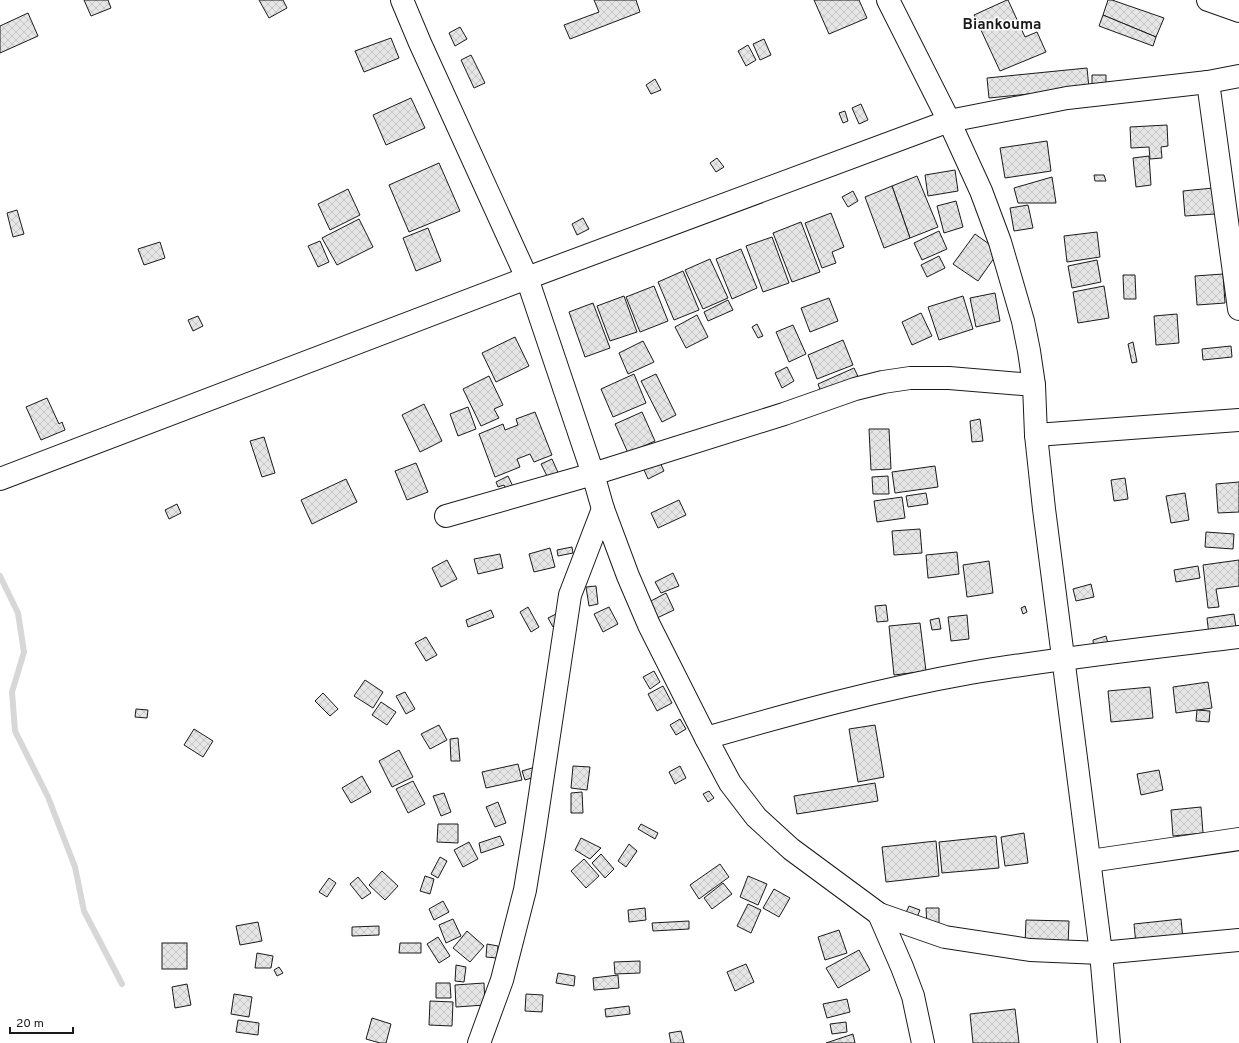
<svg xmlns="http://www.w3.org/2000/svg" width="1239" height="1043" font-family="Overpass,sans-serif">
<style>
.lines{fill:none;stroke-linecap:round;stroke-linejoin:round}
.stream{stroke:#d7d7d7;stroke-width:6}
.building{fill:url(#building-cross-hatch);stroke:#1a1a1a}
.minor-casing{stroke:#1a1a1a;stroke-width:24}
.minor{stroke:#fff;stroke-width:22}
.labels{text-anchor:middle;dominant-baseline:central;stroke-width:3;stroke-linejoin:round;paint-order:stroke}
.district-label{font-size:15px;font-weight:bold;fill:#1a1a1a;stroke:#fff}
</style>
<defs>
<pattern id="building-cross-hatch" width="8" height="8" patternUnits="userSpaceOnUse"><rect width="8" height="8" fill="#e6e6e6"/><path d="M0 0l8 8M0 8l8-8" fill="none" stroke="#c5c5c5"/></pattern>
</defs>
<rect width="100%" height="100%" fill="#fff"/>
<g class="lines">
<path class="stream" d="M0 576 18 613 24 652 12 692 15 731 48 797 75 867 84 911 122 984"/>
</g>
<g class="building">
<path d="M84 0H108L111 8 91 16Z"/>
<path d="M259 0H283L287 8 269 18Z"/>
<path d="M594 0H636L640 12 570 39 564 25 599 12Z"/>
<path d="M814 0H859L867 18 829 34Z"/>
<path d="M1007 0H1008L1025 37 1037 32 1046 52 1000 71 974 15Z"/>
<path d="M1108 0H1112L1164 18 1156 37 1103 15Z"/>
<path d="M28 13 38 36 0 53V26Z"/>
<path d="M1103 15 1156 37 1153 46 1099 26Z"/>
<path d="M460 27 467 39 455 46 449 33Z"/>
<path d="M391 38 399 58 364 72 355 51Z"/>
<path d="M764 39 771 55 760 60 753 44Z"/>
<path d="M748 45 756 60 746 66 738 51Z"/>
<path d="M471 55 485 83 474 88 461 60Z"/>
<path d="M1087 68 1089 88 989 98 987 78Z"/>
<path d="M1092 75H1106V86L1092 87Z"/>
<path d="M655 79 661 90 651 94 646 85Z"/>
<path d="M411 98 425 128 386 145 373 115Z"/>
<path d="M861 104 868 120 859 124 852 108Z"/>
<path d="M845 111 848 121 843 123 839 113Z"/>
<path d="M1167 125 1168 146 1161 147 1162 158 1150 159 1149 147 1131 148 1130 127Z"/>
<path d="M1047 141 1051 171 1005 178 1000 148Z"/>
<path d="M1149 156 1151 185 1136 187 1133 158Z"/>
<path d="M717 158 724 167 716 172 710 163Z"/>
<path d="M439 163 460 211 409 232 389 185Z"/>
<path d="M955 170 958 191 928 196 925 175Z"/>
<path d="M1094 175H1104L1106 181H1095Z"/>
<path d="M917 176 938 227 910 238 892 186Z"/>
<path d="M1052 177 1056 203H1018L1014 188Z"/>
<path d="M892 186 910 238 884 248 865 197Z"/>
<path d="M1213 188 1215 214 1185 216 1183 191Z"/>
<path d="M348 189 360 215 330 230 318 204Z"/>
<path d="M853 191 858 201 848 207 842 197Z"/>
<path d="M956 201 963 227 944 233 937 206Z"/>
<path d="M1028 205 1033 228 1014 231 1010 208Z"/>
<path d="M17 210 24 234 13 237 7 213Z"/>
<path d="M831 213 844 247 832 252 836 263 822 268 805 223Z"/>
<path d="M583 218 589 229 577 235 572 224Z"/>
<path d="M359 219 373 247 337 265 322 238Z"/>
<path d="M801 222 820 272 792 282 773 233Z"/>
<path d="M428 228 441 261 416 271 403 238Z"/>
<path d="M939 231 947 249 922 260 914 243Z"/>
<path d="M1097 232 1100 257 1067 262 1064 236Z"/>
<path d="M975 234 999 251 978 281 953 264Z"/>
<path d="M772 237 789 283 763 292 746 246Z"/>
<path d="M320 241 329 262 318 267 308 246Z"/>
<path d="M160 242 165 258 144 265 138 249Z"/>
<path d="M741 249 757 288 732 299 716 259Z"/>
<path d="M939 256 945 268 927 277 921 265Z"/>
<path d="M710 259 728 298 703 309 685 270Z"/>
<path d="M1097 260 1101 282 1072 288 1068 266Z"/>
<path d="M683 271 699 310 674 320 658 282Z"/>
<path d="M1223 274 1225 303 1197 305 1195 276Z"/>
<path d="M1123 275H1135L1136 299H1124Z"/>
<path d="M654 286 668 321 640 332 626 297Z"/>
<path d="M1104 286 1109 318 1078 323 1073 292Z"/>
<path d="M995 293 1000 321 976 327 970 298Z"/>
<path d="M624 296 637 332 610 341 597 306Z"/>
<path d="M963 296 973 329 939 340 928 307Z"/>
<path d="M829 298 838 321 810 332 801 308Z"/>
<path d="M728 300 733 310 708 321 704 312Z"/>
<path d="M593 303 610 348 585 357 569 312Z"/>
<path d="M921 313 932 336 912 345 902 322Z"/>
<path d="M1177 314 1179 343 1156 345 1154 316Z"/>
<path d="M697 315 708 337 686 348 675 327Z"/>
<path d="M198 316 203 326 193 331 188 320Z"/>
<path d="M757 324 763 336 758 338 752 327Z"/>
<path d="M793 325 806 354 789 362 776 332Z"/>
<path d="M515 337 529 366 496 382 482 353Z"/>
<path d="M843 340 853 365 817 379 808 355Z"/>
<path d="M643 341 654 362 628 374 619 353Z"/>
<path d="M1133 342 1137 362 1132 363 1128 344Z"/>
<path d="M1231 346 1232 357 1203 360 1202 349Z"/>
<path d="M787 367 794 381 782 388 775 373Z"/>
<path d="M854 368 862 385 822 395 818 384Z"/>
<path d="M634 374 646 403 613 417 601 389Z"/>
<path d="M656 374 676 415 662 422 641 381Z"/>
<path d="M489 376 503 405 494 409 499 418 481 426 463 389Z"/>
<path d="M47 398 59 424 62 422 65 430 41 440 26 407Z"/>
<path d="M424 404 442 441 420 452 402 415Z"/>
<path d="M468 407 476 429 458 436 450 414Z"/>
<path d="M535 412 552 455 534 462 530 454 517 459 520 467 495 477 479 434 503 424 505 430 518 425 516 419Z"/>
<path d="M642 412 655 441 628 453 615 424Z"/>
<path d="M980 419 983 441 972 442 970 421Z"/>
<path d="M869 429H889L891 469 871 470Z"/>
<path d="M264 437 275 473 262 477 250 441Z"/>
<path d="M657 456 664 471 648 479 641 463Z"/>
<path d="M552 459 560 477 550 482 541 464Z"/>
<path d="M416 463 428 492 407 500 395 471Z"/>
<path d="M935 466 938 487 895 493 892 472Z"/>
<path d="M508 476 518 497 511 500 504 485 498 487 496 482Z"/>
<path d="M888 476 889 494H873L872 477Z"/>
<path d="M1125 478 1128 499 1114 501 1111 480Z"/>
<path d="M346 479 357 502 312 524 301 500Z"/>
<path d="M1239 482V512L1218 513 1216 484Z"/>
<path d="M926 493 928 504 908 507 906 496Z"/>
<path d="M1185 493 1189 520 1171 523 1166 496Z"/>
<path d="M902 497 905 518 877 522 874 501Z"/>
<path d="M679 500 686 515 658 528 651 513Z"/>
<path d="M177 504 181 513 169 519 165 510Z"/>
<path d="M920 529 922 553 894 555 892 531Z"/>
<path d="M1206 532 1234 534 1233 549 1205 547Z"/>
<path d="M572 547 573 553 558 556 557 550Z"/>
<path d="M550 548 555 567 534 572 529 554Z"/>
<path d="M957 552 959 574 928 578 926 555Z"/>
<path d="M500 554 503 568 478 574 474 559Z"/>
<path d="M447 560 457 579 441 587 432 568Z"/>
<path d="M1239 560V586L1216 589 1219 607 1208 608 1203 565Z"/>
<path d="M989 561 993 593 967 597 963 565Z"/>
<path d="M1198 566 1200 578 1176 582 1174 570Z"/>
<path d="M673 573 679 586 661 593 655 582Z"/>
<path d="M1091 584 1094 597 1076 601 1073 589Z"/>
<path d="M596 586 598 604 589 606 586 587Z"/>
<path d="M666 593 674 610 657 618 649 602Z"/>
<path d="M886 605 888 621 877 622 875 606Z"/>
<path d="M1025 606 1027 612 1023 614 1021 608Z"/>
<path d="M528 607 539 627 531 632 520 612Z"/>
<path d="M609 607 618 624 603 632 594 614Z"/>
<path d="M491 610 494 617 468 627 466 620Z"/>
<path d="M560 612 565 622 553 627 548 618Z"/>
<path d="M1234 614 1238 641 1210 644 1207 618Z"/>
<path d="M967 615 969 639 951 641 948 617Z"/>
<path d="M939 618 941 629 932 630 930 620Z"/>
<path d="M920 623 926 671 894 675 889 626Z"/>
<path d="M1106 636 1110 651 1094 652 1093 640Z"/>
<path d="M426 637 437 655 426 661 415 643Z"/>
<path d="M654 671 660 682 650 689 643 677Z"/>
<path d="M365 680 383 692 373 708 354 696Z"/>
<path d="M1208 682 1212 708 1176 713 1173 687Z"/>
<path d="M663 686 672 703 657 711 648 694Z"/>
<path d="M1150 687 1153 718 1111 722 1108 691Z"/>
<path d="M405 692 415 709 406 714 396 696Z"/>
<path d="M323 693 338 709 330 716 315 701Z"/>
<path d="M381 702 396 712 387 725 372 715Z"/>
<path d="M136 709 148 710 147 718 135 717Z"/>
<path d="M1197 710 1210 711 1209 722 1196 721Z"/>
<path d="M680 719 686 729 676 735 670 725Z"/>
<path d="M439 725 447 740 430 749 421 734Z"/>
<path d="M875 725 884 777 858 782 849 729Z"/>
<path d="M194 729 213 741 203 757 184 745Z"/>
<path d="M458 738 460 761H451L450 739Z"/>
<path d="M399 750 413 777 392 787 379 761Z"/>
<path d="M518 764 522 780 486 788 482 772Z"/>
<path d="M573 766 590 767 587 790 571 788Z"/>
<path d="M680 766 686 778 675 784 669 772Z"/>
<path d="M532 768 535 777 525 780 522 771Z"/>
<path d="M1159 770 1163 790 1141 795 1137 774Z"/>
<path d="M362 776 371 792 351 803 342 788Z"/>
<path d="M413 781 425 804 408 813 396 789Z"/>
<path d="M875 783 878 801 797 814 794 796Z"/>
<path d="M709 791 714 798 708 802 703 794Z"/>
<path d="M582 792 583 813H571V793Z"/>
<path d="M444 793 451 812 441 816 433 796Z"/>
<path d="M498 802 506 823 495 827 486 807Z"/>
<path d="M1201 807 1203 833 1173 836 1171 810Z"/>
<path d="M438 824H458V843L437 842Z"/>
<path d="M641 824 658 833 655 839 638 829Z"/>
<path d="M1024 833 1028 863 1005 866 1001 837Z"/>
<path d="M500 836 504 845 481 853 479 843Z"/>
<path d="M996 836 999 868 942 873 939 842Z"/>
<path d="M581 838 601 848 590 859 575 850Z"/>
<path d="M936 841 939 876 886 882 882 847Z"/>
<path d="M469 842 478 859 463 867 454 850Z"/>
<path d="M629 844 637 851 626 867 618 861Z"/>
<path d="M601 854 614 869 605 878 592 863Z"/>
<path d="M440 857 447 861 438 878 431 874Z"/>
<path d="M584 859 599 876 586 888 571 871Z"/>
<path d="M720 864 729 877 699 899 690 885Z"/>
<path d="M382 871 398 886 385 900 369 885Z"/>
<path d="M425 876 434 879 430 894 420 891Z"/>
<path d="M748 876 767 884 758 905 740 897Z"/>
<path d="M358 877 371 893 362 899 350 884Z"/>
<path d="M329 878 336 883 327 897 319 892Z"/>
<path d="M723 883 732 894 712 909 704 898Z"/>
<path d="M774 889 790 898 779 917 763 908Z"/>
<path d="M443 901 449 912 434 920 429 909Z"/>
<path d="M748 904 761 910 751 933 737 926Z"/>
<path d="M909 906 920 910 915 922 904 917Z"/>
<path d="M645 908 646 920 629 922 628 910Z"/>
<path d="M926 908H939V926H927Z"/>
<path d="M453 919 461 936 446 943 439 925Z"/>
<path d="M1181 919 1184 950 1137 955 1134 924Z"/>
<path d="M1026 920 1069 921 1068 945 1025 944Z"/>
<path d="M689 921V929L653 931 652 923Z"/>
<path d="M258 922 262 941 240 945 236 926Z"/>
<path d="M379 926V935L352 936V927Z"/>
<path d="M839 930 847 953 825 960 818 937Z"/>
<path d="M467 931 484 946 470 962 453 948Z"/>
<path d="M438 937 450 956 439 963 427 944Z"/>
<rect x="162" y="943" width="25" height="26"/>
<path d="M400 943H421V953H399Z"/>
<path d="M487 944 498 946 497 958 486 957Z"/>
<path d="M859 950 870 970 838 988 826 968Z"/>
<path d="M257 953 273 956 271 968H255Z"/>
<path d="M640 961V973L615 974 614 962Z"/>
<path d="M746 964 754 982 735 991 727 972Z"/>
<path d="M456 965 466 967 464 982 455 981Z"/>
<path d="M279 967 283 973 277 976 274 970Z"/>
<path d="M558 973 575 976 574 986 556 983Z"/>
<path d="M618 975 619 988 594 990 593 978Z"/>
<path d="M436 983H450L451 998H436Z"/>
<path d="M484 983 485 1005 456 1007 455 985Z"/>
<path d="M187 984 191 1005 175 1008 172 987Z"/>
<path d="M234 994 252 997 249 1017 231 1014Z"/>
<path d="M526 994 543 995 542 1012 525 1011Z"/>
<path d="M847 999 850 1012 827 1018 823 1004Z"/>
<path d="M430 1001 453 1002 452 1026 429 1025Z"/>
<path d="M629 1006 630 1014 606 1017 605 1009Z"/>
<path d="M1015 1009 1019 1043H973L970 1014Z"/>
<path d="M372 1018 391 1024 386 1043H380L366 1039Z"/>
<path d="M238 1020 259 1023 258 1035 236 1032Z"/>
<path d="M846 1022 847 1032 832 1034 830 1024Z"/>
<path d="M681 1031 684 1043H671L669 1033Z"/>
<path d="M853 1034 855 1043H826Z"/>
</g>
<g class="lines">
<defs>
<g id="minor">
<path d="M402 0 420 43 527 278 593 474 603 509 628 576 649 625 706 738 730 783 756 817 791 849 879 914 945 937 1030 950 1101 953 1239 940"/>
<path d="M888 0 949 121 981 191 1000 242 1023 321 1029 351 1034 385 1036 435 1044 509 1101 953 1109 1043"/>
<path d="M1208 0 1239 11"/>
<path d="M1208 82 1239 309"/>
<path d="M1036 435 1239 420"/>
<path d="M0 479 527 278 949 121 1067 98 1208 82 1239 76"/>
<path d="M446 516 593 474 784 414 855 389 883 382 910 378H949L1034 385"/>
<path d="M706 738C793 713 880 689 970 673 1059 658 1149 648 1239 637"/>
<path d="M1090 861 1239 839"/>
<path d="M879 914 902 967 913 996 923 1043"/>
<path d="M479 1043 502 980 525 890 534 835 570 595 603 509"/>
</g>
</defs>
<use href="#minor" class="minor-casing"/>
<use href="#minor" class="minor"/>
</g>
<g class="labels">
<g class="district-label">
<text x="1002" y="25">Biankouma</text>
</g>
</g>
<path d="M10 1027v6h63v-6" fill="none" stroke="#1a1a1a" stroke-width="2"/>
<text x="16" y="1027" font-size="12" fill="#1a1a1a" stroke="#ffffff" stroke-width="3" paint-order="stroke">20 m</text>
</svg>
